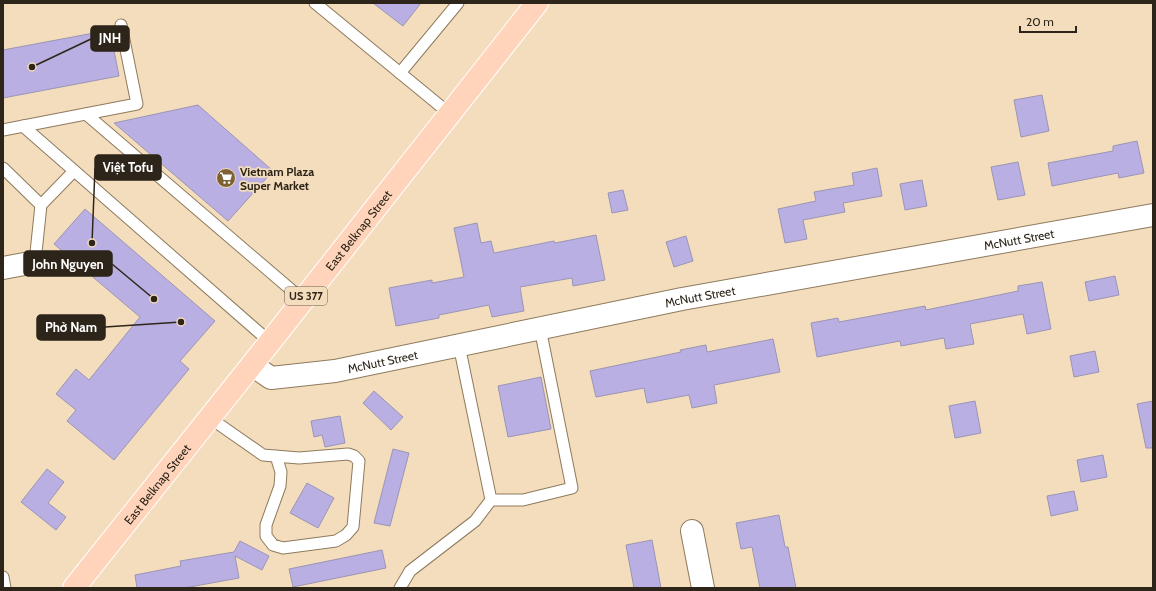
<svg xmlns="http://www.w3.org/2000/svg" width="1156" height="591" font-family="Cabin,sans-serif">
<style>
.building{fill:#baafe2;stroke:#9b95b5}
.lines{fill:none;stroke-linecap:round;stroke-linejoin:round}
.lane-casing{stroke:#8e7a5d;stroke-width:13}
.street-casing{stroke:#8e7a5d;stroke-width:24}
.primary-casing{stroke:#fff;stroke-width:24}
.lane{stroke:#fff;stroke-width:11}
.street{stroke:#fff;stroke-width:22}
.primary{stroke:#ffd4bb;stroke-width:22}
.labels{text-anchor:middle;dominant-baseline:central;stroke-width:3.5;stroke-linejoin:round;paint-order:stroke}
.shield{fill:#f3ddbd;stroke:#685c4a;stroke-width:1}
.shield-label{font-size:11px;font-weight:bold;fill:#2d2519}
.poi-label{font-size:12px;font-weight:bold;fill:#2d2519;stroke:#f3ddbd;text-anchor:start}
.street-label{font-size:12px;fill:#2d2519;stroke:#f3ddbd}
.leader{fill:none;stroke:#2d2519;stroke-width:1.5}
.callout-dot{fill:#2d2519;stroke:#f3ddbd;stroke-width:1.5}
.callout{fill:#2d2519;stroke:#2d2519;stroke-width:1.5}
.callout-label{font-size:13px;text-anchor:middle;font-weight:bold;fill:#fff}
</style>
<rect width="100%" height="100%" fill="#f3ddbd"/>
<g class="building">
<path d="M373 3H421L403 26Z"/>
<path d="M110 30 119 76 3 98V50Z"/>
<path d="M1042 95 1049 131 1021 137 1014 100Z"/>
<path d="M198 105 273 171 228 221 114 123Z"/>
<path d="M1137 141 1144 173 1119 178 1118 173 1052 186 1048 163 1113 151V146Z"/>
<path d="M1018 162 1025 195 998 200 991 167Z"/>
<path d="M877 168 882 196 843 203 845 212 803 220 807 239 785 243 778 209 816 201 814 192 854 185 852 173Z"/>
<path d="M922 180 927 206 905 210 900 184Z"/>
<path d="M623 190 628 210 612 213 608 193Z"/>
<path d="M85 209 215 321 180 361 189 369 114 460 67 421 76 410 56 394 76 369 89 380 140 317 54 244Z"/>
<path d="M477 223 481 243 491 241 494 253 554 241 555 243 596 235 605 280 573 286 572 278 520 287 524 311 492 317 489 305 439 315V318L396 326 389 288 432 280V283L464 277 454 228Z"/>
<path d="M686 236 693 261 674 267 666 242Z"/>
<path d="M1115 276 1119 295 1089 301 1085 282Z"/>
<path d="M1042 282 1051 329 1027 334 1023 314 970 324 974 344 946 349 944 338 901 346 900 341 817 357 811 323 838 318 839 322 925 306 926 310 1018 291V286Z"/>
<path d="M773 339 780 372 714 385 717 403 692 408 689 395 647 403 644 388 596 397 590 371 681 352 680 350 706 345 707 352Z"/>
<path d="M1095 351 1099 372 1074 377 1070 356Z"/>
<path d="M541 377 551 429 508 437 498 386Z"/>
<path d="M374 391 403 417 391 430 363 403Z"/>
<path d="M975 401 981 433 955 438 949 406Z"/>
<path d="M1153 401V448H1146L1137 404Z"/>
<path d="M340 416 345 443 325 447 322 435 314 437 311 421Z"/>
<path d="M393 449 409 453 390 526 374 523Z"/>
<path d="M1103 455 1107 477 1081 482 1077 460Z"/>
<path d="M47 469 64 482 48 503 66 517 56 530 21 502Z"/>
<path d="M307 483 334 498 318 528 290 513Z"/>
<path d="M1074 491 1078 510 1051 516 1047 496Z"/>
<path d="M779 515 785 547H788L796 588H760L752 547 741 549 736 523Z"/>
<path d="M652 540 661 588H634L626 545Z"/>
<path d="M240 541 269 556 262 570 235 556 239 578 184 588H137L135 575 181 566 180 561 234 552Z"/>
<path d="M382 550 386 568 293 587 289 569Z"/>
</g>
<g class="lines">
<defs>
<g id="lane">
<path d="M315 3 450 114"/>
<path d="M400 73 458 3"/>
<path d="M86 114 303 300"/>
<path d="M23 126 270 342"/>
<path d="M3 130 137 104 121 25"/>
<path d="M3 168 41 205"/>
<path d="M35 262 41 205 74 171"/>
<path d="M459 345 491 500H523L572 488 540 328"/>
<path d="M210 418 263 455 299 458 348 454 354 456 359 461 353 527 346 535 336 541 283 548 273 545 266 536V525L280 486 281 472 276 456"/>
<path d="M3 577 5 588"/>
<path d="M400 588 410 571 475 521 491 500"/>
</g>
<g id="street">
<path d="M3 268 35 262"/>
<path id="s1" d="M252 365 271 378 335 371 682 299 1153 215"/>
<path d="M692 531 703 588"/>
</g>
<g id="primary">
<path id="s2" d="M74 588 270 342 537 3"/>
</g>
</defs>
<use href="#lane" class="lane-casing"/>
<use href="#street" class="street-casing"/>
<use href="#primary" class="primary-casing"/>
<use href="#lane" class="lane"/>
<use href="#street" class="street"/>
<use href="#primary" class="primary"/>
</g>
<defs>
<symbol id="supermarket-disc" viewBox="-11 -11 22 22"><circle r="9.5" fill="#7d6234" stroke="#f3ddbd"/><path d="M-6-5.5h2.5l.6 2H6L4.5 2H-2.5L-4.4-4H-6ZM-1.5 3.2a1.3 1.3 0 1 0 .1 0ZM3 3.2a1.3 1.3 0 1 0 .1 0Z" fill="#fff"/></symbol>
</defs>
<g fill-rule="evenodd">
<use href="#supermarket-disc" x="215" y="167" width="22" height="22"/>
</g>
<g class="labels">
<rect class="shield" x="285" y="287" width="42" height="18" rx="3"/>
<g class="shield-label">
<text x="306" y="296">US 377</text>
</g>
<g class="poi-label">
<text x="240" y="171">Vietnam Plaza<tspan x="240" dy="14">Super Market</tspan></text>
</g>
<g class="street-label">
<text stroke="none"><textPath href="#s2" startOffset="457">East Belknap Street</textPath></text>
<text stroke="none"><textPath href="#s1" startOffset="784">McNutt Street</textPath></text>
<text stroke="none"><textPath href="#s1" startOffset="460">McNutt Street</textPath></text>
<text stroke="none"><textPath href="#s1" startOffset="136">McNutt Street</textPath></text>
<text stroke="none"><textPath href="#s2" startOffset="133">East Belknap Street</textPath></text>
</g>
</g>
<path class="leader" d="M32 67L91 39M92 243L95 168M154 299L112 264M181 322L105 327"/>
<g class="callout-dot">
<circle cx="32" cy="67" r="4"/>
<circle cx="92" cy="243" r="4"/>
<circle cx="154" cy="299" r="4"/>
<circle cx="181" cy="322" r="4"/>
</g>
<g class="callout">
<rect x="91" y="26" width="38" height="25" rx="4"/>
<rect x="95" y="155" width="66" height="25" rx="4"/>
<rect x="24" y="251" width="88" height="25" rx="4"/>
<rect x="37" y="315" width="68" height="25" rx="4"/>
</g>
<g class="callout-label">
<text x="110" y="43">JNH</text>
<text x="128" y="172">Việt Tofu</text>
<text x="68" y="269">John Nguyen</text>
<text x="71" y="332">Phở Nam</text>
</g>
<rect width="1156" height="591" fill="none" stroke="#2d2519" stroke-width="8"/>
<path d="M1020 26v6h56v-6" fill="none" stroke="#2d2519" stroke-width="2"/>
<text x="1026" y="26" font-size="12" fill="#2d2519" stroke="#f3ddbd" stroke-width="3" paint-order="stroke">20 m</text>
</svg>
